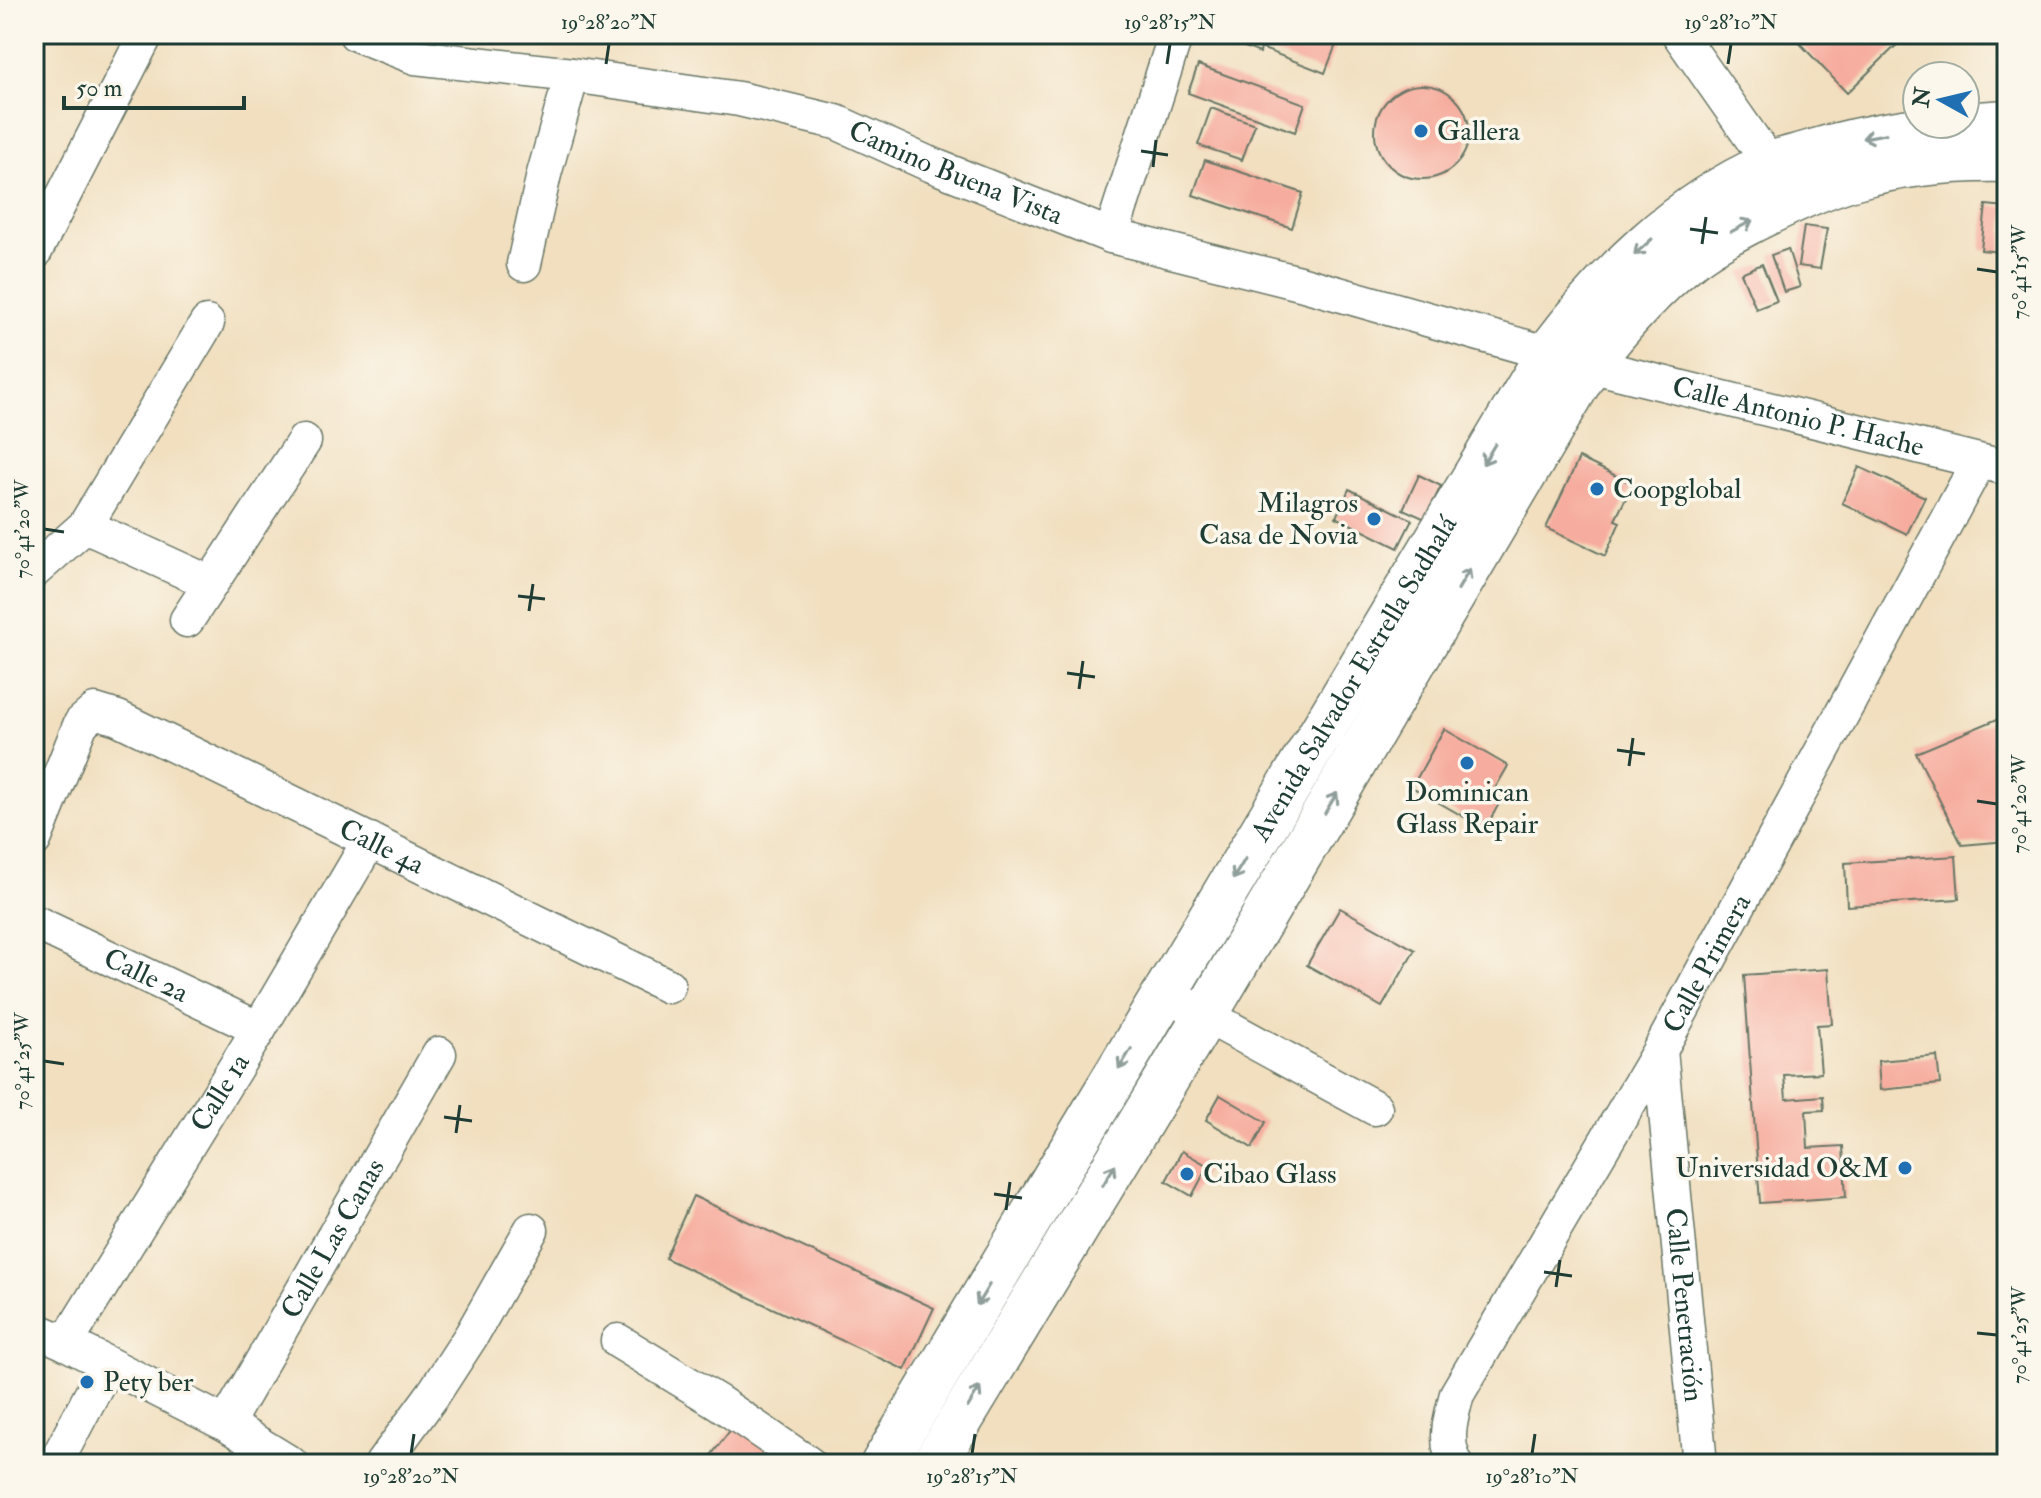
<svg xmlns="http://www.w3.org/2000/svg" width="2041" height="1498" font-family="'IM FELL Double Pica',serif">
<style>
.building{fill:#f6ad9f}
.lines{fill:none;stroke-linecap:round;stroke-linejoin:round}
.minor-casing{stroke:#687665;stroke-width:37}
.highway-casing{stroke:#687665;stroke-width:47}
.minor{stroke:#fff;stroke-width:34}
.highway{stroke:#fff;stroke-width:44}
.oneway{stroke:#8f9e9a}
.ticks{fill:none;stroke:#1f3d34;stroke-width:3}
.poi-dot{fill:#1f6fb2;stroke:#fbf7ec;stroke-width:3}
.labels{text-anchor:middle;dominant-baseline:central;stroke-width:7;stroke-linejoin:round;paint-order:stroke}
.poi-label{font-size:28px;fill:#1f3d34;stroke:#fbf7ec;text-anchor:start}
.street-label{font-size:28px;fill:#1f3d34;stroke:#fbf7ec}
.neatline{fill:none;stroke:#1f3d34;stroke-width:3}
.ticks-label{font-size:20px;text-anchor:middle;fill:#1f3d34}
</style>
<rect width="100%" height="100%" fill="#fbf7ec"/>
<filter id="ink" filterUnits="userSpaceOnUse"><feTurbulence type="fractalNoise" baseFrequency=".0125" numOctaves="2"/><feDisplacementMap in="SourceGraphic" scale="16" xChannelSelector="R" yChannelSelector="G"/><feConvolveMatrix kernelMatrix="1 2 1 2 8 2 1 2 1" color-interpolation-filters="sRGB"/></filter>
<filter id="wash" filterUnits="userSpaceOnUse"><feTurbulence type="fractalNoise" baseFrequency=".006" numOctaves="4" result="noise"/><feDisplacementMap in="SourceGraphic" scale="32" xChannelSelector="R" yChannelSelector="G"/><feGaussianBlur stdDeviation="1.8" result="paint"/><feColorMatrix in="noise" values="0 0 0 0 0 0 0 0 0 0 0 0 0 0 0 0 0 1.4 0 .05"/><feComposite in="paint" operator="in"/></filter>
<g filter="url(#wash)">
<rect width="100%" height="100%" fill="#f1dfbf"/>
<g id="blocks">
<g class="building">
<path d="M1223 34H1261L1258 43 1264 45 1268 34H1340L1325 73 1261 48 1260 53 1221 38Z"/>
<path d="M1791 34H1908L1847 93Z"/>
<path d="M1198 65 1305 104 1295 132 1188 93Z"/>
<circle cx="1422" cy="132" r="47"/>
<path d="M1211 108 1255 124 1242 160 1198 145Z"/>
<path d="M1205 160 1303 193 1292 228 1193 195Z"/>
<path d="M1986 205 2006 207 2001 252 1981 250Z"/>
<path d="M1804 226 1827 229 1820 269 1798 266Z"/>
<path d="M1788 249 1800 287 1784 292 1771 255Z"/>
<path d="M1762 264 1777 301 1756 309 1741 273Z"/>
<path d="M1579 458 1633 484 1615 520 1620 522 1605 556 1546 528Z"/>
<path d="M1859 467 1925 497 1907 534 1842 503Z"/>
<path d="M1419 475 1441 486 1425 519 1403 509Z"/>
<path d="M1349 489 1412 520 1398 548 1336 517Z"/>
<path d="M2007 715V841L1962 845 1916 753Z"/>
<path d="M1444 729 1508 766 1490 797 1500 802 1485 829 1412 787Z"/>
<path d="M1956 856 1959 899 1847 906 1845 863Z"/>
<path d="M1340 908 1415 950 1382 1007 1307 965Z"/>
<path d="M1828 969 1832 1024 1817 1025 1821 1073 1784 1075 1786 1099 1823 1096 1824 1110 1806 1111 1808 1148 1843 1146 1846 1197 1760 1203 1744 975Z"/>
<path d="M1937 1056 1940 1084 1880 1090 1878 1061Z"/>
<path d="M1220 1095 1266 1122 1252 1148 1206 1120Z"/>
<path d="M1182 1151 1208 1166 1192 1196 1166 1181Z"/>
<path d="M693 1196 934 1308 905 1370 665 1258Z"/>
<path d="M736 1423 789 1464H717L709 1458Z"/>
</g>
</g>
</g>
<g filter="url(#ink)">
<use href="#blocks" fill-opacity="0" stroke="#687665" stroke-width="2"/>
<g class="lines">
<defs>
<g id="minor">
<path id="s1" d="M356 34 415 57 572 75 739 99 836 122 927 163 1111 236 1300 283 1589 365 2007 468"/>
<path d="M1679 34 1770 164"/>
<path d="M1111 236 1176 34"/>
<path d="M34 253 146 34"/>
<path d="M524 264 544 174 572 75"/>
<path d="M85 526 210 583"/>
<path d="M34 571 85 526 207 323"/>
<path d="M187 620 304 441"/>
<path id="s2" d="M34 840 81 723 95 711 118 718 668 986"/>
<path id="s3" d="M34 922 259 1029"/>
<path d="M1165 993 1375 1108"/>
<path id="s4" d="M1660 1050 1700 1464"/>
<path d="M34 1329 66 1343 226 1424 291 1464"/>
<path d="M618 1341 718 1402 809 1464"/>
<path id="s5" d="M66 1343 259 1029 370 840"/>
<path id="s6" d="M226 1424 439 1054"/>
<path d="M55 1464 107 1365"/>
<path d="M382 1464 434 1393 471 1336 531 1230"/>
<path id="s7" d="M1456 1464C1443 1442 1451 1417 1457 1394L1660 1050 1978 463"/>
</g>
<g id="highway">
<path id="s8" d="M883 1464 1548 354C1607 275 1677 205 1768 165 1781 160 1795 157 1809 153 1874 133 1939 126 2007 122"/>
<path d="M934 1464 1206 1014 1589 365C1619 326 1651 289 1690 258 1708 243 1732 231 1753 220 1785 204 1820 187 1855 177 1903 164 1957 159 2007 160"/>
</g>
</defs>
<use href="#minor" class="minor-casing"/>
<use href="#highway" class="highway-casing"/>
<use href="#minor" class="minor"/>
<use href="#highway" class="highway"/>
</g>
<defs><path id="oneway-shaft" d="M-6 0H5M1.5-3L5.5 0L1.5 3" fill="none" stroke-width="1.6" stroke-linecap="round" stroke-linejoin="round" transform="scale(2)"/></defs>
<g class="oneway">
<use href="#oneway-shaft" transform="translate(1874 136) rotate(169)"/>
<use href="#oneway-shaft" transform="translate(1742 226) rotate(-28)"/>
<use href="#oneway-shaft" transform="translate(1643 247) rotate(138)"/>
<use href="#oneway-shaft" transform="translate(1489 454) rotate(121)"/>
<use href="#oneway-shaft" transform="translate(1464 579) rotate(-60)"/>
<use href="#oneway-shaft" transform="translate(1331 803) rotate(-59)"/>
<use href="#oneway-shaft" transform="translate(1239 869) rotate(121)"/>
<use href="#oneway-shaft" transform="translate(1125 1059) rotate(121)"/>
<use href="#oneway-shaft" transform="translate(1109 1175) rotate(-59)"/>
<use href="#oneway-shaft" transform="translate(983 1295) rotate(121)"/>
<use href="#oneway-shaft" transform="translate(974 1397) rotate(-59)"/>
</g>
</g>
<path class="ticks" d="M606 64 609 44M1167 64 1170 44M1728 64 1731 44M1141 151 1168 155M1153 167 1156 140M1690 229 1718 233M1702 244 1706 217M1977 269 1997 272M44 529 64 532M518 596 545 599M529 611 533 584M1067 673 1095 677M1079 689 1083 661M1617 750 1645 754M1629 766 1633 738M1977 801 1997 804M44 1061 64 1064M444 1117 472 1121M456 1133 460 1105M994 1194 1022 1198M1006 1210 1010 1182M1544 1272 1572 1276M1556 1287 1560 1260M1977 1333 1997 1335M411 1454 414 1434M972 1454 975 1434M1532 1454 1535 1434"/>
<g class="poi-dot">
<circle cx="1421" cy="131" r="8"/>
<circle cx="1597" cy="489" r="8"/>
<circle cx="1374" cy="519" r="8"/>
<circle cx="1467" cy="763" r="8"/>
<circle cx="1905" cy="1168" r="8"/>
<circle cx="1187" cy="1174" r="8"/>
<circle cx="87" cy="1382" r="8"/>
</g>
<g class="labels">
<g class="poi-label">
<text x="1437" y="131">Gallera</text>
<text x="1613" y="489">Coopglobal</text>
<text x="1358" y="503" text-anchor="end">Milagros<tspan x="1358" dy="32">Casa de Novia</tspan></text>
<text x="1467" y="792" text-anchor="middle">Dominican<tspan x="1467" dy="32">Glass Repair</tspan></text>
<text x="1889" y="1168" text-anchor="end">Universidad O&amp;M</text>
<text x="1203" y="1174">Cibao Glass</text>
<text x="103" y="1382">Pety ber</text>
</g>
<g class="street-label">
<text stroke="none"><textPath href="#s1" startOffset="620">Camino Buena Vista</textPath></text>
<text stroke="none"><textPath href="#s1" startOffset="1498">Calle Antonio P. Hache</textPath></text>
<text stroke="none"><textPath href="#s8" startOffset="916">Avenida Salvador Estrella Sadhalá</textPath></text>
<text stroke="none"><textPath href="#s2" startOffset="462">Calle 4a</textPath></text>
<text stroke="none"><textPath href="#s7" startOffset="570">Calle Primera</textPath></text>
<text stroke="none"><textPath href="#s3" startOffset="124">Calle 2a</textPath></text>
<text stroke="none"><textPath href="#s5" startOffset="294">Calle 1a</textPath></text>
<text stroke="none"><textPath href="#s6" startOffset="214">Calle Las Canas</textPath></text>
<text stroke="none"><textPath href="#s4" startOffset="256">Calle Penetración</textPath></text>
</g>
</g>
<rect width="2041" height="1498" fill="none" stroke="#fbf7ec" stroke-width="88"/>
<g transform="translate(1941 100) rotate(278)"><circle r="38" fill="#fbf7ec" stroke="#a3ada2" stroke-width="2"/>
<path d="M0-6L14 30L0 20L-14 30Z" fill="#1f6fb2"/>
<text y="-12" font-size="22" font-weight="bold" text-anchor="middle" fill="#1f3d34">N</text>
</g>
<path d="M64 96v12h180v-12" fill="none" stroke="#1f3d34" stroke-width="4"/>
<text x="76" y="96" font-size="24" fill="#1f3d34" stroke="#fbf7ec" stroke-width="6" paint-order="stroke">50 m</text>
<rect x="44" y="44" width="1953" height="1410" class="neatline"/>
<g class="ticks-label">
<text x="609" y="29">19°28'20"N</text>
<text x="1170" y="29">19°28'15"N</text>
<text x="1731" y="29">19°28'10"N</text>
<text transform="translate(2019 272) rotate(-90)" y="7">70°41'15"W</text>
<text transform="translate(22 529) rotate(-90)" y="7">70°41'20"W</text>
<text transform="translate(2019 804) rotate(-90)" y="7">70°41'20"W</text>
<text transform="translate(22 1061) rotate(-90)" y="7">70°41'25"W</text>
<text transform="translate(2019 1335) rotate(-90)" y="7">70°41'25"W</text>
<text x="411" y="1483">19°28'20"N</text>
<text x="972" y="1483">19°28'15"N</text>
<text x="1532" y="1483">19°28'10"N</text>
</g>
</svg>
